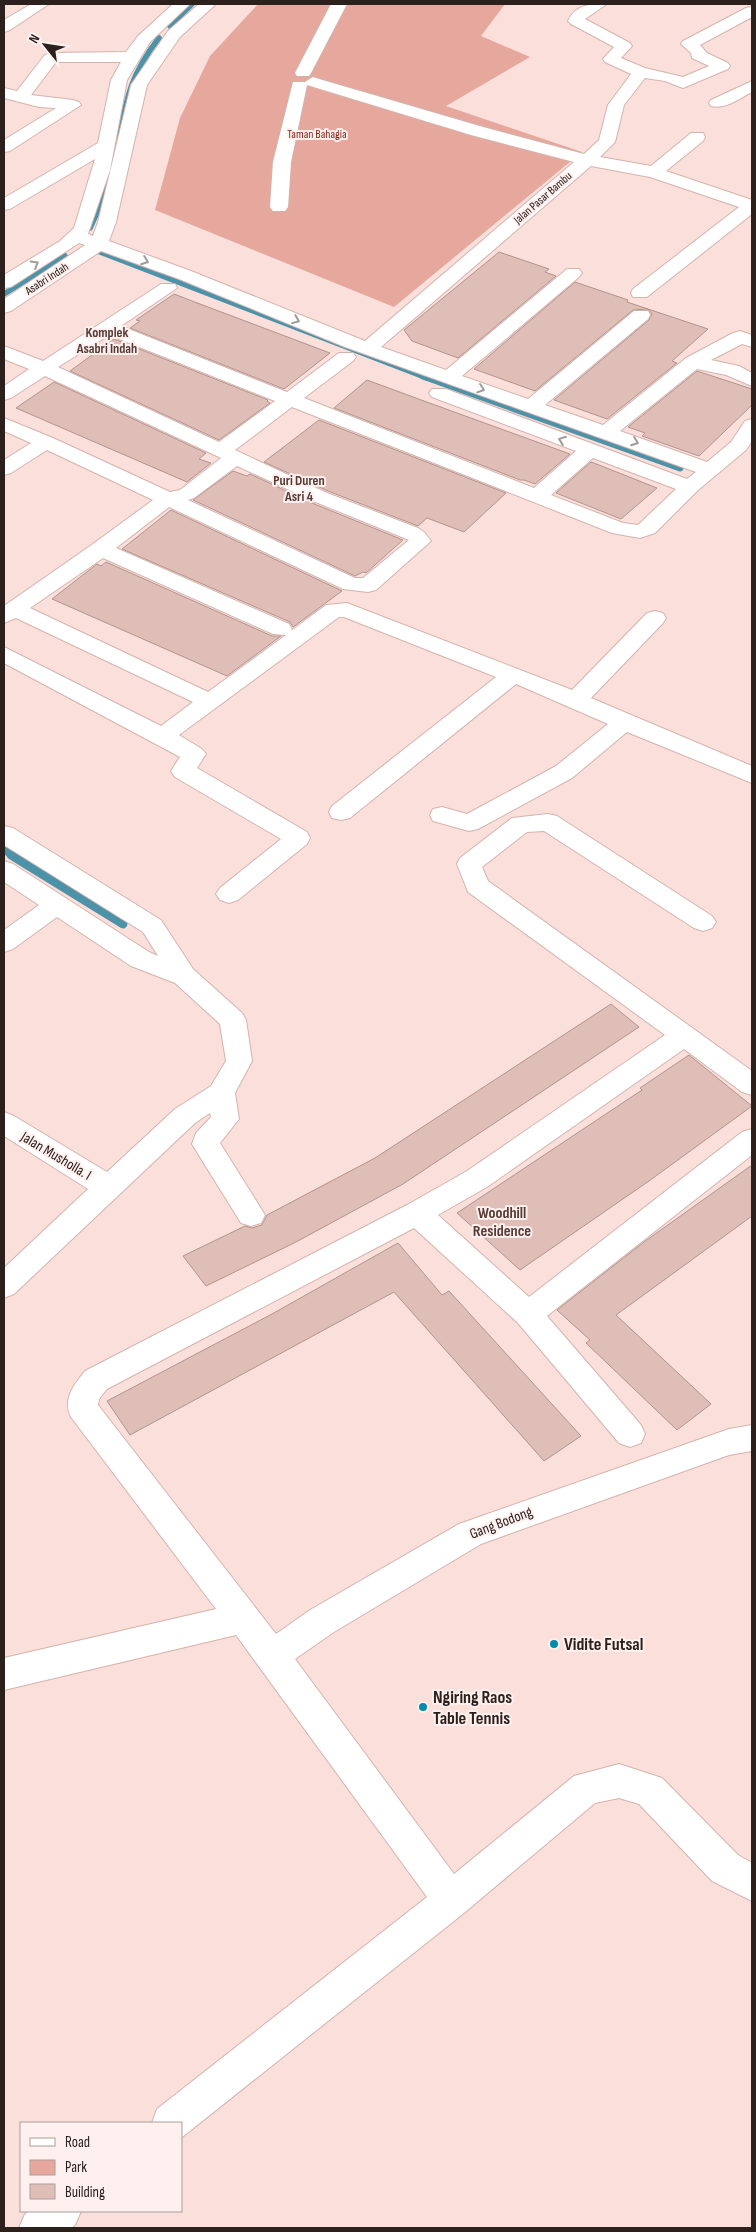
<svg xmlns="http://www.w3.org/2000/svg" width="756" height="2232" font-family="'Sofia Sans Condensed',sans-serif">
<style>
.green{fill:#e6a89d}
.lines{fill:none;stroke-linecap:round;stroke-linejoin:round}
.stream-far2{stroke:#4c92a8;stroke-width:5.5}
.stream-far1{stroke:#4c92a8;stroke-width:7}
.stream{stroke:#4c92a8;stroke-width:9}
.building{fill:#dfbeb8;stroke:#b3938d}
.minor-casing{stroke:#d4b3ad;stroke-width:2}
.minor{fill:#fff;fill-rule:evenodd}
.oneway{stroke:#a09b99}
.poi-dot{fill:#018baa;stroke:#fef0ee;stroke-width:2}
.labels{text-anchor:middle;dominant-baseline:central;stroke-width:4;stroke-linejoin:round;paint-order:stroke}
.far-park-label{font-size:12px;fill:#811d11;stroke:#fef0ee}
.far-street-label{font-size:12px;fill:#2c201d;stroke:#fef0ee}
.far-neighbourhood-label{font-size:14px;font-weight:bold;fill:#563b36;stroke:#fef0ee}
.street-label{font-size:15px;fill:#2c201d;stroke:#fef0ee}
.neighbourhood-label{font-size:16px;font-weight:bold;fill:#563b36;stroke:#fef0ee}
.near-poi-label{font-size:18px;font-weight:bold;fill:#2c201d;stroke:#fef0ee;text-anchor:start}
</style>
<rect width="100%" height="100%" fill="#fbdfda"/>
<path class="green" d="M258 4H505L481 36 530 57 446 106 582 152 394 307 155 210 180 118 210 56Z"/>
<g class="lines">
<g class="stream-far2">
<path d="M170 26 192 4"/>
<path d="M119 140C126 98 132 72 159 38"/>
<path d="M90 228 101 204 114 160"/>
<path d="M95 250 427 378"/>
<path d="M4 294 65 256"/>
</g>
<g class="stream-far1">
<path d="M423 376 680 468"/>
<path d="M4 850 13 856"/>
</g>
<path class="stream" d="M11 855 123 924"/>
</g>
<g class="building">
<path d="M499 252 549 269 545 272 556 276 458 358 412 341 404 330Z"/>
<path d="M575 282 628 300 627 302 708 329 672 361 677 363 607 419 554 400 649 320 652 314 648 309 633 310 535 391 474 369Z"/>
<path d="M174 294 200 304 330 353 284 389 130 328 140 321 136 320Z"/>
<path d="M114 339 268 400 267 401 270 403 219 440 70 371Z"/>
<path d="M697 371 752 389V405L699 456 642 436 645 433 628 427Z"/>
<path d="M367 380 424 401 570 454 535 484 524 480H520L334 408Z"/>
<path d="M54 382 206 453 199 459 211 463 187 482 16 408Z"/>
<path d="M319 420 506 493 464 532 427 518 418 526 328 491 264 462Z"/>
<path d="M591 462 599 465 657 488 621 519 556 493Z"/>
<path d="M233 471 247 476 250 474 312 503 403 540 366 573 363 572 355 576 193 500Z"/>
<path d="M171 510 342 591 293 627 290 622 122 549Z"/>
<path d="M106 562 272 636H281L227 676 52 599 97 564 101 566Z"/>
<path d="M611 1004 639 1027 403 1184 296 1242 206 1286 183 1256 245 1226 252 1228 262 1225 267 1215 375 1158Z"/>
<path d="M689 1055 752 1106 649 1181 520 1270 457 1213 642 1090 640 1088Z"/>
<path d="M752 1165V1216L616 1315 711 1404 677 1430 586 1343 590 1340 557 1310 644 1242Z"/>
<path d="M398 1243 442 1295 449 1291 581 1436 544 1461 394 1292 130 1435 107 1401 272 1314Z"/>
</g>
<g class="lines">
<defs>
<g id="minor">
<path d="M31 4H49L10 30 4 32V20Z"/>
<path d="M173 4H190L150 42 127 80 110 170 88 234 93 236 98 222 131 85 168 31 199 4H216L180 37 147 85 116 222 109 241 191 271 365 341 574 162 471 135 307 85 291 162 288 207 285 211H273L270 207 273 162 293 82H305L313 77 319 79 483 127 584 154 599 140 608 105 631 74 605 62 603 59 614 47 571 24 568 21C576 4 590 4 607 4L585 19 630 43 632 46 621 58 645 68 683 77 709 66 692 58 691 53 681 44 683 41 746 8 752 7V17L700 45 707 53 728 63 730 66 728 69 683 88 665 81 645 78 624 105 615 142 600 157 651 166 691 133H703L705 137 703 141 666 171 752 200V214L647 297H633L631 293 633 289 739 207 650 177 591 166 381 347 446 370 567 269H579L582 273 579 277 462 376 528 399 634 311H648L650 315 648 319 545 405 603 425 686 358 733 333 740 331 752 335V347L742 344 711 360 739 366 752 373V386L726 375 697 369 620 431 707 462 731 442 745 421 752 419V441L746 450 697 491 655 533 640 538 612 533 292 407 235 450 327 493 418 528 424 532 431 541 376 590 368 592 343 589 169 507 116 548 289 624 292 629 291 631 326 605 347 603 572 690 647 613 655 611 663 613 666 618 663 623 591 698 752 766V783L627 732 572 778 478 829 469 831 433 821 430 815 433 809 442 807 467 814 556 766 608 724 516 684 350 818 341 820 332 818 329 812 332 806 496 677 344 617H339L179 735 202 749 206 754 197 768 307 832 310 838 307 844 238 900 229 903 220 900 216 894 220 888 281 839 175 777 171 771 180 757 4 663V647L161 726 193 702 16 618 4 623V606L93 544 153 500 47 450 11 473 4 475V460L31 443 4 431V418L53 438 170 492 180 490 221 458 45 376 11 398 4 400V386L29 369 4 359V346L43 361 161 284H175L177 288 121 326 287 392 339 353H353L356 357 353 361 304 398 534 488 576 451 432 397 429 393 432 389H446L687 479 696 472 345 347 179 279 101 251 11 311 4 313V299L85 245 79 243 11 287 4 288V275L60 241 74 228 95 159 10 209 4 210V198L98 143 111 80 121 62H56L31 95 73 100 79 102 81 105 10 151 4 152V140L56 108 39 107 4 98V88L17 91 44 56 49 53 126 52 138 36ZM109 335 275 401 219 442 58 367ZM593 458 676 489 638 525 623 523 551 495ZM237 466 313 501 409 540 363 578H355L188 500 194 498ZM103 558 273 634 286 635 208 692 30 608Z"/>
<path d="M331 4H347L311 73 309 76H297L295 73Z"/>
<path d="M752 81V92C740 98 725 110 711 106L709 103 711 100Z"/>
<path d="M548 814 557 816 712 916 716 922 712 928 703 931 694 928 544 831 527 832 482 867 488 881 752 1071V1095L742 1092 684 1049 487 1187 438 1215 529 1297 742 1132 752 1129V1155L547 1316 641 1425 645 1434 641 1443 630 1447 619 1443 518 1323 414 1228 107 1389 99 1399 98 1405 276 1634 310 1610 459 1524 729 1429 752 1425V1451L729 1455 481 1544 334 1632 295 1659 454 1874 574 1776 619 1764 662 1778 738 1855 752 1863V1901L712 1881 639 1804 619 1798 595 1803 464 1913 181 2138V2123H152L157 2109 427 1897 236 1635 4 1690V1658L216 1609 71 1417C62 1399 74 1385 85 1371L407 1205 467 1171 665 1035 468 892 457 864 460 858 512 818Z"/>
<path d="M4 826 13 828 161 920 193 969 242 1013 246 1020 252 1061 235 1093 239 1119 220 1143 265 1215 261 1223 251 1226 241 1223 192 1144 196 1133 211 1117 210 1113 195 1123 14 1294 4 1298V1268L88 1189 4 1136V1112L14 1116 107 1172 175 1109 211 1086 226 1061 220 1024 175 983 131 966 57 917 13 949 4 952V930L39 905 4 882V861L13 864 149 952 158 956 143 932 4 845Z"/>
<path d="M29 2211H81L75 2225 71 2228H19L25 2214Z"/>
</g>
</defs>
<use href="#minor" class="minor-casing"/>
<use href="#minor" class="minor"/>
</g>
<defs><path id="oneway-chevron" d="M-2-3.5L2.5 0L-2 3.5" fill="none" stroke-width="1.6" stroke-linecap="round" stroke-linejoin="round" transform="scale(1.25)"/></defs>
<g class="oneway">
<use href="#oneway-chevron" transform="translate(145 261) rotate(20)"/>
<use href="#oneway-chevron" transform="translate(35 264) rotate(-31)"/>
<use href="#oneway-chevron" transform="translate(296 320) rotate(22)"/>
<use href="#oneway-chevron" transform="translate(481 389) rotate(19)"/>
<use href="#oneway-chevron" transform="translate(562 440) rotate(-159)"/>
<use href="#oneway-chevron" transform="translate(635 442) rotate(20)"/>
</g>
<g class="poi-dot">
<circle cx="554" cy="1644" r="5"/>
<circle cx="423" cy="1707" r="5"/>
</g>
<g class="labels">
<g class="far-park-label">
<text x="317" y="134">Taman Bahagia</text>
</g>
<g class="far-street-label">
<text transform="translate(543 198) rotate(-41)">Jalan Pasar Bambu</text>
<text transform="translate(47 279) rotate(-33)">Asabri Indah</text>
</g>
<g class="far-neighbourhood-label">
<text x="107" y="332">Komplek<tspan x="107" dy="16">Asabri Indah</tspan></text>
<text x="299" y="480">Puri Duren<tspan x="299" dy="16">Asri 4</tspan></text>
</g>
<g class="street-label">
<text transform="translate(56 1156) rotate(31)">Jalan Musholla. I</text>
<text transform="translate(501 1523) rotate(-21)">Gang Bodong</text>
</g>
<g class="neighbourhood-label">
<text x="502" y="1213">Woodhill<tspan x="502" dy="18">Residence</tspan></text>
</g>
<g class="near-poi-label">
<text x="564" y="1644">Vidite Futsal</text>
<text x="433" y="1697">Ngiring Raos<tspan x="433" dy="21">Table Tennis</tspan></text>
</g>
</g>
<rect width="756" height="2232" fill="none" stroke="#2c201d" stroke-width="10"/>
<rect x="20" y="2122" width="162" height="90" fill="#fef0ee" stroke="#aa9d9a"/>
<rect x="30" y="2138" width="25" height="8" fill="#ffffff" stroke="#aa9d9a"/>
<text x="65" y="2147" font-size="15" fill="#2c201d">Road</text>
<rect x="30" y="2160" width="25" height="15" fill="#e6a89d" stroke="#aa9d9a"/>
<text x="65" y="2172" font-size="15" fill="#2c201d">Park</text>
<rect x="30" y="2184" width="25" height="15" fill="#dfbeb8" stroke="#aa9d9a"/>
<text x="65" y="2197" font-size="15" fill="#2c201d">Building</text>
<g transform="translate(45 45) rotate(300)" stroke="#fef0ee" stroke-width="4" paint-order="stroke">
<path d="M0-4L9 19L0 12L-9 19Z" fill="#2c201d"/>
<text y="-8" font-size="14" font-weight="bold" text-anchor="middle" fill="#2c201d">N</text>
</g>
</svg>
